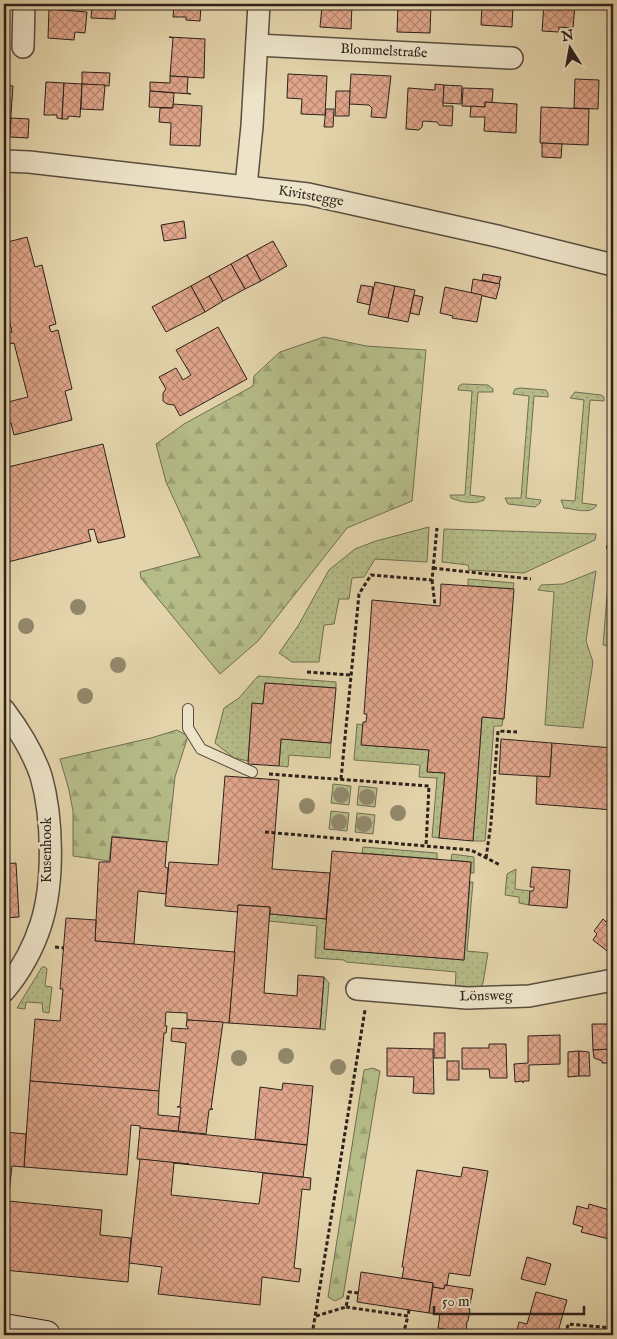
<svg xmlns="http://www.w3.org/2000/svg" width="617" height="1339" font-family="'IM FELL English',serif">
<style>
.grass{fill:url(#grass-dots);stroke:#706e52}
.forest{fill:url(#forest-firs);stroke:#706e52}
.pitch{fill:#b5bc88;stroke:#706e52}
.building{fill:url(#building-cross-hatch);stroke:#2c211b}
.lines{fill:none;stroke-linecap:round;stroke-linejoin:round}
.lane-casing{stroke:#5a4e3f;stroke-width:12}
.street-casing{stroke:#5a4e3f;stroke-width:24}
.secondary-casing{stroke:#2c211b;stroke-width:30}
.path{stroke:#2c211b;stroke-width:3;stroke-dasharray:4 2.5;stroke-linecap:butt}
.lane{stroke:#ede3c8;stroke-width:10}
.street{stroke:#ede3c8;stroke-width:21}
.secondary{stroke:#ede3c8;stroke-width:28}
.tree{fill:#92876b}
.labels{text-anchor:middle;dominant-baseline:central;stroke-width:5;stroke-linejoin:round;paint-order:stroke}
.street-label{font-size:14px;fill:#2c211b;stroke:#ede3c8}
</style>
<defs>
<pattern id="grass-dots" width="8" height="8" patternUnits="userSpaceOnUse" patternTransform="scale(1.25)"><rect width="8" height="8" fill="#b5bc88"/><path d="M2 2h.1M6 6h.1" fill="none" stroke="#9ca175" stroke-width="1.8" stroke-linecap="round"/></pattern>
<pattern id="forest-firs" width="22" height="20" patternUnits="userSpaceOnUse" patternTransform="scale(1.25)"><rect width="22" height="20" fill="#b5bc88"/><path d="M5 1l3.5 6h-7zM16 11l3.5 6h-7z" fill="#9ca175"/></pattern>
<pattern id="building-cross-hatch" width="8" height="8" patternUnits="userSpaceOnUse" patternTransform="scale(1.25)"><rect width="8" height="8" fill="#e1a68b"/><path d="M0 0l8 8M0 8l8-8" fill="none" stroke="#b78771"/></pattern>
</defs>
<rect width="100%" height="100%" fill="#e4d4ab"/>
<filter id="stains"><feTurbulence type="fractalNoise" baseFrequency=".004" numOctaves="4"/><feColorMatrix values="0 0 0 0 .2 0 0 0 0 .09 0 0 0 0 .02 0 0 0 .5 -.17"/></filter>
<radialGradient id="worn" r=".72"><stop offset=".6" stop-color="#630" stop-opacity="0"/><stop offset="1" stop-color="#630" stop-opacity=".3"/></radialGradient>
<g class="grass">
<path d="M462 384 488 385 493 389V392H478L470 495 485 497 484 500C474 505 461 502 451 498L450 495H465L472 391 458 390 459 386Z"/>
<path d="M520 388 546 390 548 393V397L534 396 526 498 541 500 540 503 535 507 508 504 505 498H521L529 396 513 394 515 389Z"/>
<path d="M575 392 601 395 604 397V401L590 400 582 503 597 505C591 515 575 509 564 508L561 500 575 501 584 400 570 398Z"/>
<path d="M429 527 427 562 375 559 364 577 352 578 349 599H339L334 624 324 625 319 662H292L279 653 298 626 329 570 355 549 376 541Z"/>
<path d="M444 529 596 534 595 540 524 573 469 570 468 565 442 562Z"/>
<path d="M596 571 586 641 593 662 583 728 545 725 554 592 538 590 541 585 563 584Z"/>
<path d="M468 579 514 583 513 589 468 586Z"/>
<path d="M258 676 336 682V688L265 683 263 704H252L248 761 234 758 215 743 224 708 239 698Z"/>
<path d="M482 717 503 719 502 726H494L485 841H473Z"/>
<path d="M357 724 363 725 362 745 429 750 427 771 445 773 439 838 432 837 437 778 419 777 420 765 354 760Z"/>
<path d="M281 739 331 743 330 758 289 755 288 767 279 766Z"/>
<path d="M333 784 351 786 349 805 331 803Z"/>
<path d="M359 786 377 788 375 807 357 805Z"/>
<path d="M331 811 349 813 347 831 329 829Z"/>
<path d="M357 813 375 815 373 834 355 832Z"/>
<path d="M363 847 437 853V859L362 853Z"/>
<path d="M452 854 474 857V873H471V862L451 860Z"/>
<path d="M516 869 515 889 530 891 529 905 519 903V897L505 895 507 874Z"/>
<path d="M470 882H473L467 951 488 953 483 983 479 990H455L456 972 346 962 344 960 315 958 317 926 269 921 270 914 327 919 325 949 464 960Z"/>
<path d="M42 967H45L47 969 45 986 52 987 49 1013 43 1012 42 1003 26 1002 25 1009 17 1008Z"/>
<path d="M324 977 329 983 325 1030 320 1029Z"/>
</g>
<g class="forest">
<path d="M324 337 366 346 426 350 412 501 347 528 258 641 220 674 141 578 140 572 200 556 166 482 156 444 184 424 253 386 254 376 280 352Z"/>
<path d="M177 730 188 736 175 777 168 842 112 836 109 861 73 856V811L69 790 60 759 151 738Z"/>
<path d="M373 1068 380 1071 343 1297 335 1301 328 1297 364 1070Z"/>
</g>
<path class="pitch" d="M609 572H613V646L603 645Z"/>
<g class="building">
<path d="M92 4H116L115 19 91 18Z"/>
<path d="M174 4H201L200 21 186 20V17H173Z"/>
<path d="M325 4H352L351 29 320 27 322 6H325Z"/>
<path d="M398 4H431L430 33 397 32Z"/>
<path d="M482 4H515L513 5 512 27 481 25Z"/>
<path d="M544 4H575L573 28 559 27V32L542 31Z"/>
<path d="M49 9 87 12 85 33 75 32 74 40 48 38Z"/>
<path d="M169 37 205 39 204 78 170 76 173 38Z"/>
<path d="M82 72 110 73 109 86 82 84Z"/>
<path d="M288 74 327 76 325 115 301 114 302 99 287 98Z"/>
<path d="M351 74 391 76 386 118 371 117 372 108 369 105 349 104Z"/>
<path d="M170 76 188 77 187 93 191 94 150 91V82L170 83Z"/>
<path d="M575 79 599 80 598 109 574 108Z"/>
<path d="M46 82 64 83 62 119 57 118V115H44Z"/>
<path d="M64 83 82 84 80 117 68 116V119H62Z"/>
<path d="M82 84 105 85 103 110 81 109Z"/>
<path d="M435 84 444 85 443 106H453L452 126 439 125 437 122 423 121 422 127 419 130 406 129 408 88 435 90Z"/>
<path d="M4 85 13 86 10 128 4 127Z"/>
<path d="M444 85 462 86 461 104 443 103Z"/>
<path d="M463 88 493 89 492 103 485 102V107L462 106Z"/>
<path d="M150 91 174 93 173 108 149 107Z"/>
<path d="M336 91H350L349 116H335Z"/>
<path d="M485 102 517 104 516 133 484 131 485 117H470L471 106 485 107Z"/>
<path d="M173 104 202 106 200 146 170 145 171 123 159 122 160 108H173Z"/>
<path d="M541 107 589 109 588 145 540 143Z"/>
<path d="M326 109H334L333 127H324Z"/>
<path d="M11 118 29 119 28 138 10 137Z"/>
<path d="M542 143 562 144 561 158 542 157Z"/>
<path d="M184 221 186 238 164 241 161 225Z"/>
<path d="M27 237 35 267 42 265 56 324 49 326 51 332 58 330 72 389 65 391 72 420 14 435 11 423 4 425V403L28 397 14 343 4 345V334L12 332 4 298V243Z"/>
<path d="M273 241 287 266 261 281 247 255Z"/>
<path d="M247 255 261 281 245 289 231 264Z"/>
<path d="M231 264 245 289 223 301 209 276Z"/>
<path d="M483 274 501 277 499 284 482 280Z"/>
<path d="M209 276 223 301 205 312 191 286Z"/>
<path d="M473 279 500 284 496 299 471 293Z"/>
<path d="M375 282 395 286 388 318 368 314Z"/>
<path d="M361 285 373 287 370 305 357 302Z"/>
<path d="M191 286 205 312 166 332 152 307Z"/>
<path d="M395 286 415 290 408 322 388 318Z"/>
<path d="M445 287 482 295 477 322 452 318 453 316 440 313Z"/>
<path d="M414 295 423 297 419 315 410 313Z"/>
<path d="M218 327 247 379 180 416 174 405 167 404 163 401V393L166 389 159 377 176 368 183 380 191 375 176 350Z"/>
<path d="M103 444 125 537 98 543 94 529 88 530 91 541 4 563V468Z"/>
<path d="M441 584 514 589 504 719 482 717 473 841 439 838 445 773 427 772 429 750 361 745 363 722H366L367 714H364L372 600 440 606Z"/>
<path d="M265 683 336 688 331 743 281 739 279 766 248 764 252 703 263 704Z"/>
<path d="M501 739 552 743 550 777 499 774Z"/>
<path d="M552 743 613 748V810L536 804 537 776 550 777Z"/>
<path d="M225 776 279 780 272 869 330 873 326 919 270 914V907L238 905V912L165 906 169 862 218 865Z"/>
<path d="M112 837 167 842 165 867 168 868 166 894 138 891 134 944 95 941 99 862H110Z"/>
<path d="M332 851 471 862 464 960 324 949Z"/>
<path d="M16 863 19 917 4 918V864Z"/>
<path d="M532 867 570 870 567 908 529 905 530 891H533L534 889V887H530Z"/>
<path d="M613 895V908L607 903Z"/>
<path d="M238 905 270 907 264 993 297 996 298 975 324 977 320 1029 229 1023Z"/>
<path d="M613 913V952L611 954 593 940 597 934 594 931 603 919 606 922Z"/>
<path d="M66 918 96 920 95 941 235 952 229 1023 187 1020V1013L166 1012 165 1026H167L166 1033H164L159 1091 30 1081 35 1019 60 1021 63 989H60Z"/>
<path d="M187 1020 223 1022 211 1109H213L209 1110 206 1134 178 1131 181 1107H177L180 1106 186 1043 171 1041 172 1028 188 1029V1027L186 1026Z"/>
<path d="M592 1024H613V1054H611V1049L593 1050Z"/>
<rect x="434" y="1033" width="11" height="25"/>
<path d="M560 1035V1064L529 1065V1081H524L523 1083V1081L515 1082 514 1064 528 1063V1036Z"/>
<path d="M489 1044H506L507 1078H490L489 1069H462V1048H489Z"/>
<path d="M387 1048 433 1049 434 1094 413 1093 414 1077 387 1076Z"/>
<path d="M611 1049 612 1063H602V1061L594 1058 593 1050Z"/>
<path d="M579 1051V1076L568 1077V1052Z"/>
<path d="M579 1051 589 1052 590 1076H579Z"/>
<rect x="447" y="1061" width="12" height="19"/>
<path d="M30 1081 159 1091 158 1115 180 1117 178 1131 140 1128V1126L131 1125 127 1175 24 1167Z"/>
<path d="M283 1083 313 1086 307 1145 255 1139 260 1087 282 1090Z"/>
<path d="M140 1128 307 1145 303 1177 137 1159Z"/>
<path d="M4 1132 26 1134 24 1167 12 1166 8 1201 102 1210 100 1235 131 1238 128 1282 4 1270Z"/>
<path d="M140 1159 189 1164 174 1163 171 1195 259 1204 263 1173 311 1178 310 1190 302 1189 294 1268 301 1269 299 1282 262 1277 260 1305 158 1294 162 1267 129 1263Z"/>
<path d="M463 1167 488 1171 470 1276 449 1273 447 1285H445L444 1289 433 1287V1283L402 1278 404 1267H402L417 1170 461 1177Z"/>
<path d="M589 1204 613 1211V1240L581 1232 583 1227 573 1224 577 1206 588 1209Z"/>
<path d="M527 1257 551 1264 545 1285 521 1279Z"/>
<path d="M361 1272 433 1283 429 1313 357 1302Z"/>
<path d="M445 1285 473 1289 469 1309 470 1310 468 1321H467L466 1333 438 1328 440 1314 429 1313 433 1287 444 1289Z"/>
<path d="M536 1292 567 1300 557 1335H516L519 1322 527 1324Z"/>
</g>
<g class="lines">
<defs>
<path id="lane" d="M188 709V728L201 749 252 772"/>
<g id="street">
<path d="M257 45 512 58"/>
<path d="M23 47 24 4"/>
<path d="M4 161 29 162 308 194 497 236 613 265"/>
<path d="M246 186 252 126 259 4"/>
<path d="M4 710C19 730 33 752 41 776 53 818 54 883 41 924 33 949 20 972 4 991"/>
<path d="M357 989 467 998 529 996 613 980"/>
</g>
<path id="secondary" d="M4 1328 46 1335"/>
</defs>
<use href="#lane" class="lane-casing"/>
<use href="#street" class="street-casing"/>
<use href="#secondary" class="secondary-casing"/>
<g class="path">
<path d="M606 547H613"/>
<path d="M433 568 531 579"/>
<path d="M432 580 435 605"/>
<path d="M307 672 351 675"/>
<path d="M269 774 429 786 426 846"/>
<path d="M341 779 359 594 371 575 432 580 437 528"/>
<path d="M265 832 471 850 500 865"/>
<path d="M486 858 491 823 498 731 517 732"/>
<path d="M55 947 64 948"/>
<path d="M346 1307 408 1316 409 1310"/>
<path d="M316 1316 346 1307 349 1292 358 1293"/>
<path d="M312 1335 365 1010"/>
<path d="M403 1335 408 1316"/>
<path d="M566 1335 568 1324 613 1328"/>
</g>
<use href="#lane" class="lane"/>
<use href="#street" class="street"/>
<use href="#secondary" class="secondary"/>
</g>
<g class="tree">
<circle cx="78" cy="607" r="8"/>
<circle cx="26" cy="626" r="8"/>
<circle cx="118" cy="665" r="8"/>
<circle cx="85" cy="696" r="8"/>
<circle cx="341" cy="795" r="8"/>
<circle cx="367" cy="797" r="8"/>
<circle cx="307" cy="806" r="8"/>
<circle cx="398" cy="813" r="8"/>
<circle cx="339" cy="822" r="8"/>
<circle cx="364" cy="824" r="8"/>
<circle cx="286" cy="1056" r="8"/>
<circle cx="239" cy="1058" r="8"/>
<circle cx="338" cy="1067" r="8"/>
</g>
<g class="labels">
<g class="street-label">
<text transform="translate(384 51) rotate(3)">Blommelstraße</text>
<text transform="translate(311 196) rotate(10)">Kivitstegge</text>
<text transform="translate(47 850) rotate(-90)">Kusenhook</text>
<text transform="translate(486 996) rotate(-1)">Lönsweg</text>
</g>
</g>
<rect width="617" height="1339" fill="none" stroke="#e4d4ab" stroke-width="20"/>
<rect x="5" y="5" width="607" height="1329" fill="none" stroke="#2c211b" stroke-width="2.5"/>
<rect x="10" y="10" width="597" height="1319" fill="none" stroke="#2c211b"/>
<g transform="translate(570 48) rotate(349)" stroke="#ede3c8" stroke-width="4" paint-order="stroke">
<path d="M0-4L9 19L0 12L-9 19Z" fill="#2c211b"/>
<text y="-8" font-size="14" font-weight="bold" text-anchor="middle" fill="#2c211b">N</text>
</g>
<path d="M434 1306v8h150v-8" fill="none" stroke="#2c211b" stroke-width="2.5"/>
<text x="442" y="1306" font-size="15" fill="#2c211b" stroke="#ede3c8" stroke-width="4" paint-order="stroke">50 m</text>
<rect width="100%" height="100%" filter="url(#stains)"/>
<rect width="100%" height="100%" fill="url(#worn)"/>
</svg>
